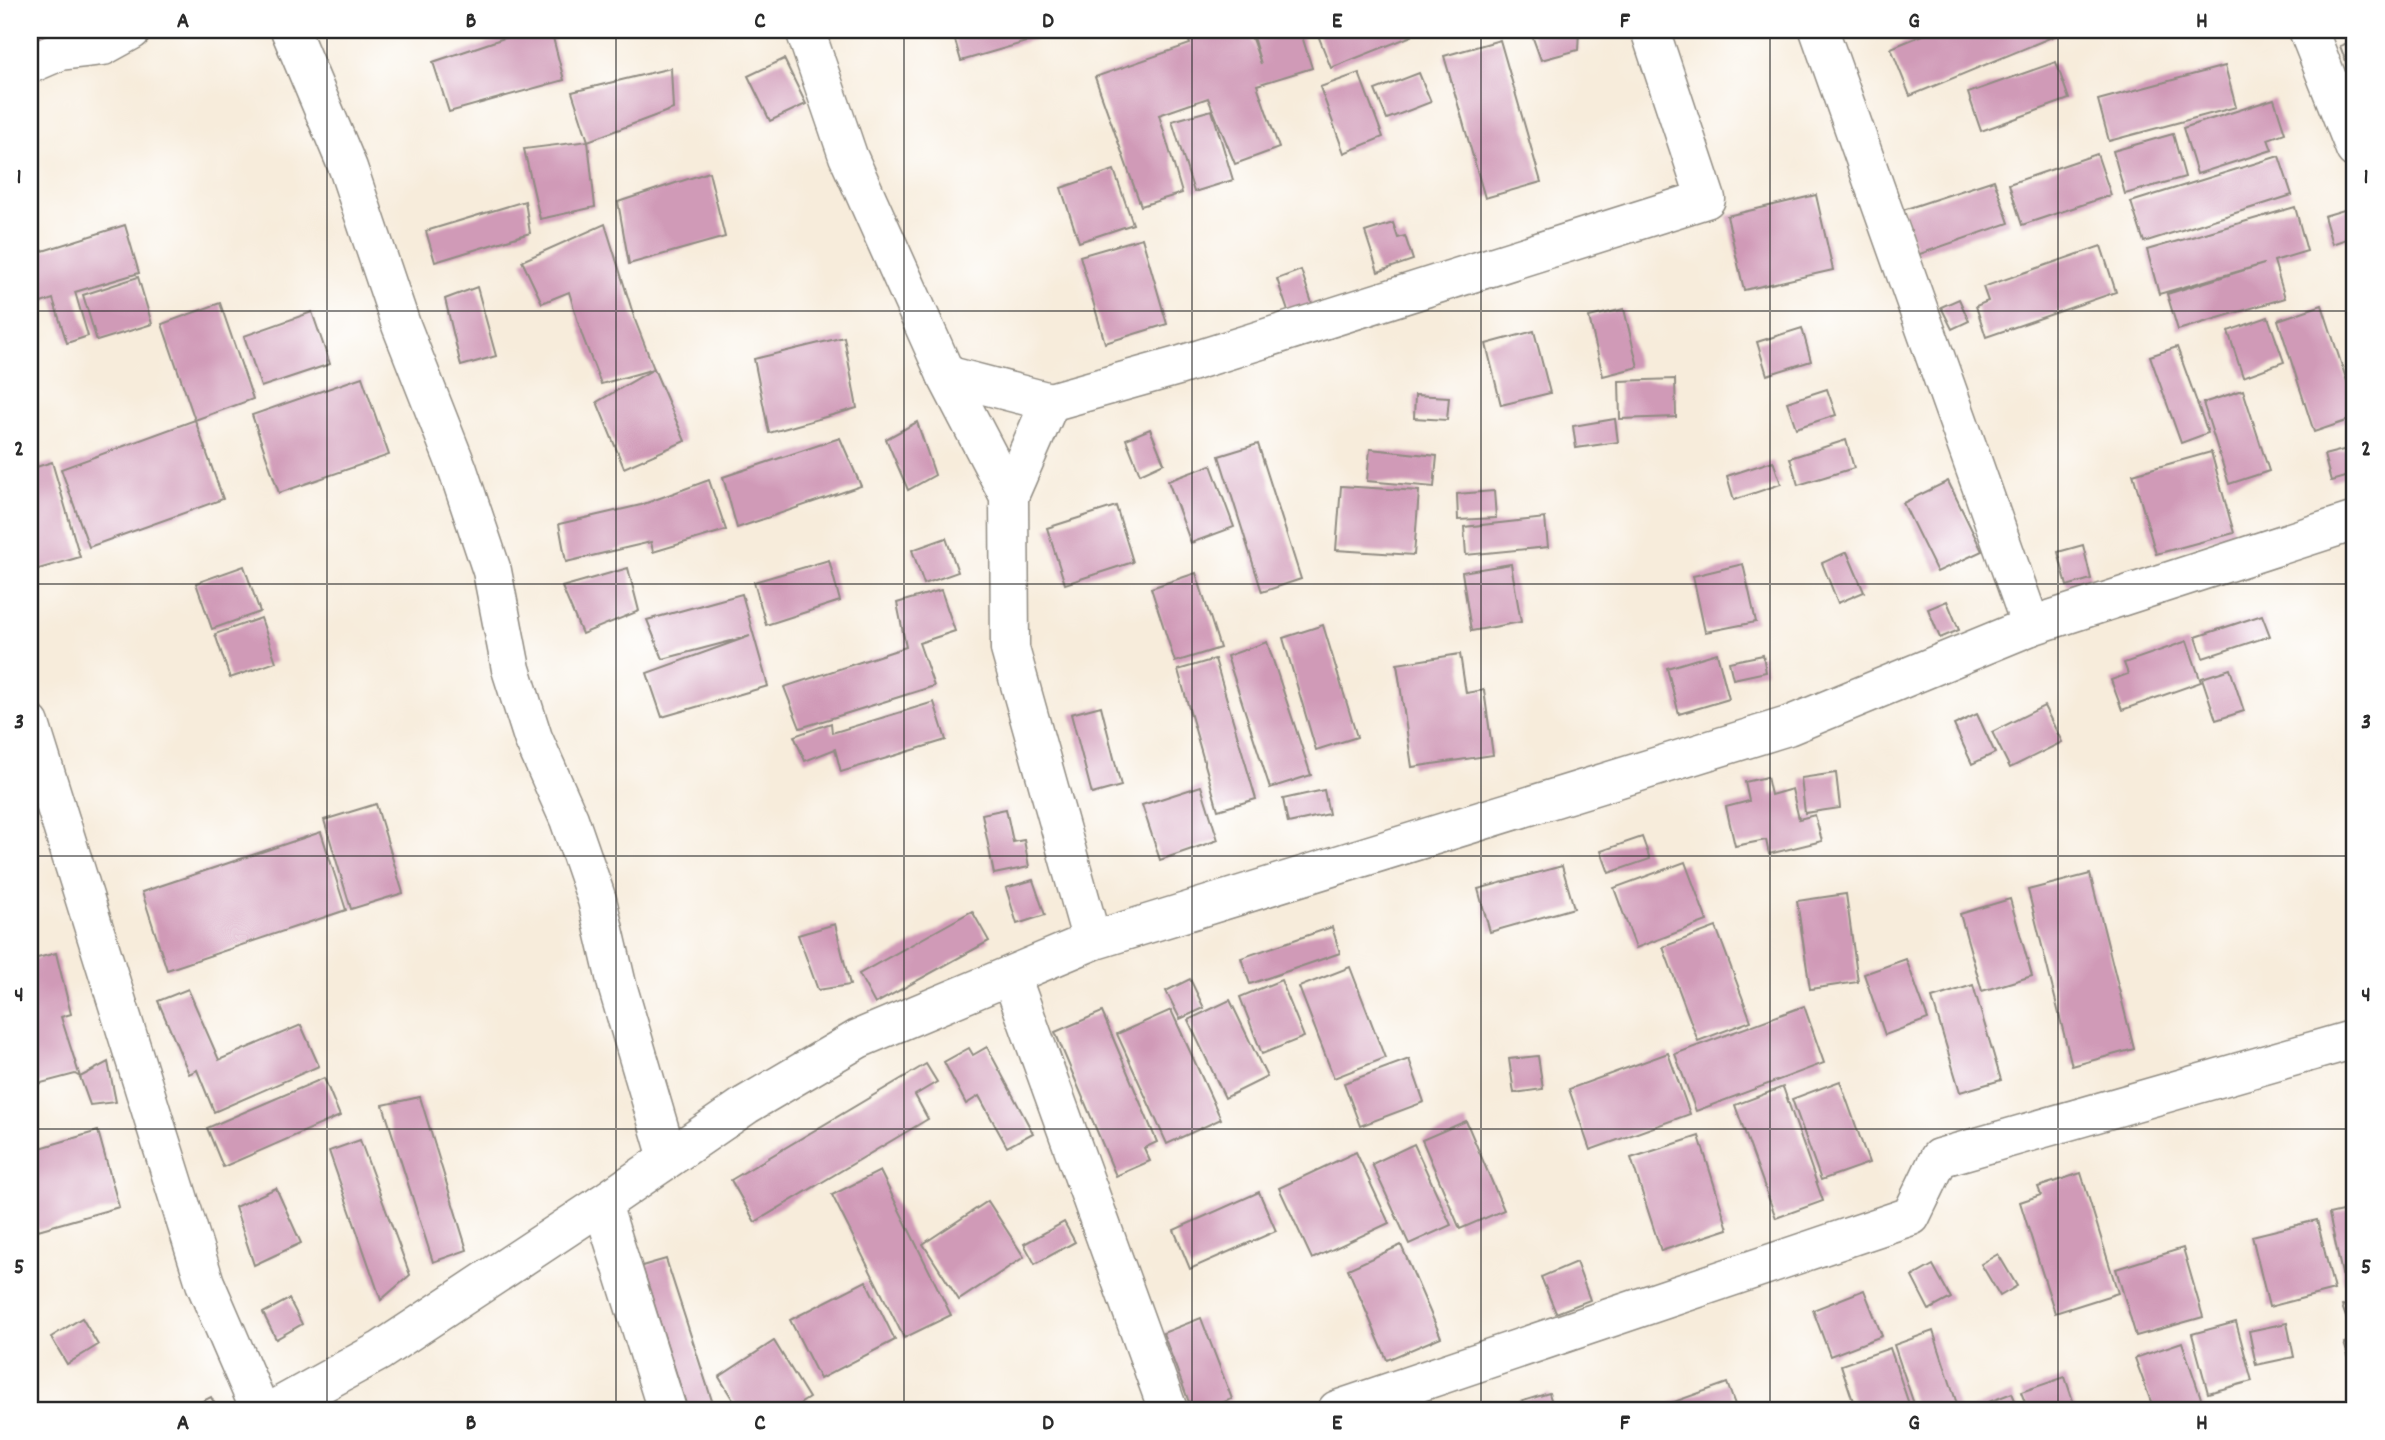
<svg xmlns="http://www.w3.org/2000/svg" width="2385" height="1440" font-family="Dekko,sans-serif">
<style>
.building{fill:#d09ab7}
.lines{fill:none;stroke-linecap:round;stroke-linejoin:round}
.minor-casing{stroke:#918c83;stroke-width:41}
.minor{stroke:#fff;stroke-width:38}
.grid{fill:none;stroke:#2b2b2b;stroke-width:2;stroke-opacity:0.55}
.neatline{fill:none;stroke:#2b2b2b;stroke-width:2.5}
.grid-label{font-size:23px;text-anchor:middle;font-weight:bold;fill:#2b2b2b}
</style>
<rect width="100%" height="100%" fill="#fff"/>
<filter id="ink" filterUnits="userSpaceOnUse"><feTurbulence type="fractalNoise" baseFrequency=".0143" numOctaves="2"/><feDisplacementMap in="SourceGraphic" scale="14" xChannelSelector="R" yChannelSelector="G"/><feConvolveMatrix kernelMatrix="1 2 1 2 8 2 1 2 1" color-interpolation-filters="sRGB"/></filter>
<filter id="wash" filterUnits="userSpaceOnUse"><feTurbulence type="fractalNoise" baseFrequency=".00686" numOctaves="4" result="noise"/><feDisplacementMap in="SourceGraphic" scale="28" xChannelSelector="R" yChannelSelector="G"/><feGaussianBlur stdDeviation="1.57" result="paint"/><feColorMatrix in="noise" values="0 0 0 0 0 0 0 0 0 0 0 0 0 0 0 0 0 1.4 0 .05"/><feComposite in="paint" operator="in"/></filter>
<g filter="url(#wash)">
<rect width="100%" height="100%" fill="#f7ecdb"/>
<g id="blocks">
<g class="building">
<path d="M30 30H63L67 43 30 54Z"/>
<path d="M528 30H551L564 80 449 112 433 62Z"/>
<path d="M952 30H1041L1043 37 961 61Z"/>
<path d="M1185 30H1249L1261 64 1251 30H1300L1312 68 1257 85 1279 148 1235 164 1208 98 1159 115 1182 193 1141 206 1095 77 1190 44Z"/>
<path d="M1316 30H1410L1412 36 1331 68Z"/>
<path d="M1530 30H1579L1578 50 1541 60Z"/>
<path d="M1935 30H2055L2057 35 1910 96 1891 48Z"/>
<path d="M1500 40 1541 182 1485 198 1444 56Z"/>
<path d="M2355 40V73L2351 74 2340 46Z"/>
<path d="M784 59 806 104 770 121 748 76Z"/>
<path d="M2056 62 2069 99 1981 131 1968 93Z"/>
<path d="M2225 66 2236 107 2109 141 2098 100Z"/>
<path d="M671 68 673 109 588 141 572 92Z"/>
<path d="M1359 73 1383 137 1344 153 1320 87Z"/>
<path d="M1419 73 1431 102 1387 119 1375 90Z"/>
<path d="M2274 99 2285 133 2268 139 2272 150 2197 174 2183 128Z"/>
<path d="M1212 110 1233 180 1194 192 1172 121Z"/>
<path d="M2173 134 2185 177 2125 194 2113 151Z"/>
<path d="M588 141 595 207 540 219 524 149Z"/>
<path d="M2097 154 2111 195 2022 225 2009 184Z"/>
<path d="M2279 156 2292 195 2144 242 2131 202Z"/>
<path d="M1114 170 1133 224 1079 242 1061 188Z"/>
<path d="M709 172 725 237 629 264 618 202Z"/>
<path d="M1994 180 2009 223 1917 255 1903 210Z"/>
<path d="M1816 195 1833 270 1744 290 1727 216Z"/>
<path d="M525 201 530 233 435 262 426 231Z"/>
<path d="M2295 207 2307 251 2274 261 2285 298 2178 330 2167 294 2264 264 2159 294 2147 250Z"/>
<path d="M2354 207 2355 236 2332 244 2324 216Z"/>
<path d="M1393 223 1398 238 1405 236 1413 260 1378 272 1365 232Z"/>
<path d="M605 224 635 320 654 369 601 384 582 335 569 292 542 303 522 261Z"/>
<path d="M125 225 139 273 75 292 88 336 67 343 53 299 35 305 30 287V255Z"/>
<path d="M1142 238 1167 324 1105 343 1080 256Z"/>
<path d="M2101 246 2116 292 1986 337 1976 306 1988 301 1983 287Z"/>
<path d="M1301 270 1313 306 1289 314 1277 279Z"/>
<path d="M138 277 152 324 97 341 83 295Z"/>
<path d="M477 287 496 356 461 366 445 299Z"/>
<path d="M1959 299 1969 321 1952 329 1941 307Z"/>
<path d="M220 303 253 399 195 420 162 324Z"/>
<path d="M2322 305 2355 406V418L2314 432 2278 320Z"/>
<path d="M1624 309 1638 367 1603 376 1589 317Z"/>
<path d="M312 312 330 364 261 387 244 336Z"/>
<path d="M2268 317 2284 362 2243 377 2228 331Z"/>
<path d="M1802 328 1811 361 1767 375 1757 342Z"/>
<path d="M1534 331 1550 393 1501 405 1486 344Z"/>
<path d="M844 337 857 408 769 433 754 359Z"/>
<path d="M2177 347 2208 433 2181 443 2150 356Z"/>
<path d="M654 369 685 441 624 468 597 402Z"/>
<path d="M362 377 389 455 279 493 252 415Z"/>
<path d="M1675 379 1676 417 1620 419 1619 381Z"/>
<path d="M1827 389 1836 415 1796 428 1787 402Z"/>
<path d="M2243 390 2269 471 2229 484 2203 403Z"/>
<path d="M1415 395 1449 397 1447 420 1414 418Z"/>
<path d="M1615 419 1618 442 1576 448 1573 426Z"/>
<path d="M195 420 223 499 89 547 61 469Z"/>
<path d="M917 422 935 475 908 490 886 439Z"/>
<path d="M1150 429 1164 463 1140 474 1126 439Z"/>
<path d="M840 438 861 486 737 528 723 477Z"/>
<path d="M1846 440 1854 468 1798 485 1790 458Z"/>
<path d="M1258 444 1301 579 1262 592 1219 456Z"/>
<path d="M2351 448 2355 474 2331 481 2324 455Z"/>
<path d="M1370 449 1437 456 1434 487 1367 481Z"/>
<path d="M2211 452 2234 533 2156 554 2133 474Z"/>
<path d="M1773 461 1781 484 1734 500 1727 476Z"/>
<path d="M52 462 80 557 35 570 30 554V469Z"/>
<path d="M1211 465 1234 527 1191 543 1168 481Z"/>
<path d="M709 480 726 530 653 552 651 542 566 562 559 524 641 505Z"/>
<path d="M1948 481 1982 551 1937 572 1903 503Z"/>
<path d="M1341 486 1419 491 1414 555 1336 550Z"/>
<path d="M1494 491 1496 518 1458 520 1457 494Z"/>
<path d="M1116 506 1133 562 1065 584 1047 528Z"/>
<path d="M1545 518 1548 547 1466 555 1464 527Z"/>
<path d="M946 538 958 572 924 584 912 550Z"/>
<path d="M2083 545 2091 579 2067 586 2058 552Z"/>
<path d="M1847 552 1864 592 1838 603 1822 563Z"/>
<path d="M829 560 840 601 766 625 754 582Z"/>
<path d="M1511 564 1521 622 1471 631 1462 572Z"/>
<path d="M1743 564 1756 622 1705 632 1693 576Z"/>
<path d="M244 566 260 612 212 629 196 583Z"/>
<path d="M628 568 639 611 582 634 562 587Z"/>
<path d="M1196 573 1220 648 1175 662 1151 588Z"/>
<path d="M941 590 955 631 919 643 934 686 800 728 784 687 906 647 897 603Z"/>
<path d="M742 594 768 686 662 717 647 673 750 636 663 659 647 620Z"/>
<path d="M1947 601 1959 630 1940 638 1928 609Z"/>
<path d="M2262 615 2270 636 2203 658 2196 637Z"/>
<path d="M261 618 276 662 230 678 215 634Z"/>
<path d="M1323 625 1357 737 1316 750 1283 638Z"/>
<path d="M2187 641 2201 682 2122 710 2111 680 2128 674 2124 663Z"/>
<path d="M1267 642 1311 775 1270 788 1227 656Z"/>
<path d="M1717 653 1729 699 1679 714 1667 668Z"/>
<path d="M1460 654 1466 693 1484 690 1493 755 1412 767 1397 664Z"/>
<path d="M1763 655 1766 672 1733 679 1729 662Z"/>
<path d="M1215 659 1256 799 1218 810 1178 670Z"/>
<path d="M2230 669 2244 711 2216 720 2202 678Z"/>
<path d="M934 702 946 740 841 772 835 749 805 761 794 736 831 723 832 733Z"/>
<path d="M1101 706 1121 786 1092 794 1071 714Z"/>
<path d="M2044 706 2062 742 2010 768 1992 732Z"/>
<path d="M1977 714 1995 753 1972 764 1954 725Z"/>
<path d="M1836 773 1840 808 1805 813 1801 778Z"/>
<path d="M1767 777 1771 795 1792 789 1799 819 1815 815 1822 841 1769 854 1766 840 1735 846 1726 807 1749 801 1745 782Z"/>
<path d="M1201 786 1218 840 1160 860 1142 805Z"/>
<path d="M1324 790 1329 814 1288 823 1283 799Z"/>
<path d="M376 804 403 893 351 909 324 820Z"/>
<path d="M1006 809 1013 842 1024 840 1029 867 994 874 982 814Z"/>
<path d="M321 832 346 910 167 970 142 892Z"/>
<path d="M1642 837 1650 859 1609 873 1601 851Z"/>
<path d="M1685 862 1707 921 1636 948 1614 888Z"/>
<path d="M1562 866 1574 908 1490 932 1478 889Z"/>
<path d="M2090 874 2134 1049 2072 1066 2028 890Z"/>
<path d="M1033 880 1045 915 1017 924 1006 888Z"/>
<path d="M1846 894 1858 982 1810 989 1797 901Z"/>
<path d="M2010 899 2032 976 1982 991 1960 914Z"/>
<path d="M972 911 989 941 875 1004 859 974Z"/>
<path d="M835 924 850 985 818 990 798 935Z"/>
<path d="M1332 927 1340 953 1250 984 1241 958Z"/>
<path d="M1716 927 1751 1021 1698 1041 1663 947Z"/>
<path d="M56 953 71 1014 61 1017 80 1077 75 1074 30 1086V960Z"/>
<path d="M1906 959 1928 1019 1885 1035 1864 974Z"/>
<path d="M1350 967 1385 1058 1334 1078 1299 987Z"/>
<path d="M1190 979 1204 1008 1180 1019 1166 991Z"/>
<path d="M1281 980 1304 1037 1262 1054 1240 997Z"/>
<path d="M1973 985 2001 1080 1960 1092 1932 998Z"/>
<path d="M188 989 219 1060 301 1025 319 1066 214 1112 197 1070 189 1074 158 1001Z"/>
<path d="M1230 1000 1267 1077 1225 1098 1188 1020Z"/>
<path d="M1804 1006 1824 1063 1696 1111 1675 1054Z"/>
<path d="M1171 1010 1221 1119 1167 1144 1117 1034Z"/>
<path d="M1102 1012 1157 1142 1144 1148 1150 1161 1116 1176 1055 1032Z"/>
<path d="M987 1047 1033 1133 1007 1147 979 1096 966 1104 944 1062 969 1048 973 1055Z"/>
<path d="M1668 1053 1690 1114 1590 1150 1569 1089Z"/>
<path d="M1538 1056 1543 1089 1514 1093 1509 1059Z"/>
<path d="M1409 1059 1424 1102 1360 1126 1344 1083Z"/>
<path d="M108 1062 116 1102 90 1105 80 1077Z"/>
<path d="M926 1064 937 1082 915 1095 928 1119 755 1222 731 1180Z"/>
<path d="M324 1078 340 1116 223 1167 207 1128Z"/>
<path d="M1840 1081 1869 1163 1821 1180 1792 1099Z"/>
<path d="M1783 1087 1823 1201 1776 1218 1735 1105Z"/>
<path d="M420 1097 467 1250 433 1262 383 1105Z"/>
<path d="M1466 1121 1504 1210 1460 1229 1422 1140Z"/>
<path d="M98 1131 119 1207 38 1230 30 1202V1151Z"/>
<path d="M1699 1136 1728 1229 1661 1251 1631 1158Z"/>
<path d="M360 1140 410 1275 381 1300 329 1151Z"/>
<path d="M1414 1144 1451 1225 1409 1244 1372 1164Z"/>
<path d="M1356 1152 1389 1223 1312 1259 1279 1188Z"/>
<path d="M880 1171 951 1315 904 1338 832 1195Z"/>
<path d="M2081 1173 2118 1293 2055 1313 2020 1202 2041 1195 2038 1187Z"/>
<path d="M276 1188 301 1243 254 1265 235 1207Z"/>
<path d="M1259 1192 1276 1231 1190 1269 1174 1230Z"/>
<path d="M988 1201 1024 1257 959 1300 923 1244Z"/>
<path d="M2355 1208V1280L2344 1283 2329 1214Z"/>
<path d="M2317 1220 2334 1290 2269 1307 2252 1236Z"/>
<path d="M1064 1222 1075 1242 1035 1264 1024 1244Z"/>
<path d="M1401 1245 1441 1337 1387 1360 1348 1269Z"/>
<path d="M2183 1248 2203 1317 2136 1336 2116 1269Z"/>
<path d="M1998 1254 2017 1286 2000 1296 1981 1264Z"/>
<path d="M666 1259 715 1410H688L642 1266Z"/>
<path d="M1576 1262 1590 1300 1556 1313 1541 1277Z"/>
<path d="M1933 1265 1951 1298 1929 1310 1912 1277Z"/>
<path d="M866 1281 895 1340 820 1379 790 1320Z"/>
<path d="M1864 1290 1882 1336 1830 1356 1813 1310Z"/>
<path d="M289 1299 302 1324 276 1339 263 1313Z"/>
<path d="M2355 1301V1360L2350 1362 2344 1343 2354 1339 2342 1306Z"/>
<path d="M82 1318 98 1345 67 1364 51 1337Z"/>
<path d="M1201 1318 1232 1399 1203 1410H1192L1163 1333Z"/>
<path d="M2236 1322 2252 1381 2208 1393 2192 1334Z"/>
<path d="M2287 1323 2294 1357 2256 1365 2249 1331Z"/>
<path d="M1933 1331 1959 1410H1916L1894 1345Z"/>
<path d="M774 1341 809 1398 790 1410H739L719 1377Z"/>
<path d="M2182 1342 2205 1410H2154L2135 1358Z"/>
<path d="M1890 1348 1911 1410H1856L1841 1365Z"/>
<path d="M2065 1377 2076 1410H2028L2021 1392Z"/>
<path d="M1727 1383 1737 1410H1674L1671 1403Z"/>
<path d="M1549 1393 1554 1410H1522L1520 1402Z"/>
<path d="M2012 1393 2019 1410H1968Z"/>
<path d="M211 1397 218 1410H185Z"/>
</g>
</g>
</g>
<g filter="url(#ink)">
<use href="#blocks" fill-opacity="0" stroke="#918c83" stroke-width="2"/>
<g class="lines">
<defs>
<g id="minor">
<path d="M290 30 348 168 401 325 458 470 492 571 511 669 533 738 569 819 597 900 617 985 668 1158"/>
<path d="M805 30 848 156 946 375 1009 496 1010 649 1092 941"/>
<path d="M1819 30 2031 626"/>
<path d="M2308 30 2355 149"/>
<path d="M30 64 60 51 103 46 132 30"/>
<path d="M946 375 1050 402 1178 366 1706 199 1650 30"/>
<path d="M1009 496 1050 402"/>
<path d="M30 724 205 1283 260 1410"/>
<path d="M1011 976 1168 1410"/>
<path d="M602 1204 667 1410"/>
<path d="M273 1410 380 1351 602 1204 746 1105 858 1039 1092 941 1788 726 2031 626 2355 521"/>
<path d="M1337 1410 1911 1216 1939 1158 2355 1039"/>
</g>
</defs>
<use href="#minor" class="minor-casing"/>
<use href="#minor" class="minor"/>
</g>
</g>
<path class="grid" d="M327 30V1410M616 30V1410M904 30V1410M1192 30V1410M1481 30V1410M1770 30V1410M2058 30V1410M30 311H2355M30 584H2355M30 856H2355M30 1129H2355"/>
<rect width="2385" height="1440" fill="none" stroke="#fff" stroke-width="77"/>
<rect x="38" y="38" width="2308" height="1364" class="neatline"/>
<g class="grid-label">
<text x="183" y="27">A</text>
<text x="471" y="27">B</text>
<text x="760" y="27">C</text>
<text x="1048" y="27">D</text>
<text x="1337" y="27">E</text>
<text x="1625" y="27">F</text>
<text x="1914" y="27">G</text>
<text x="2202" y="27">H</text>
<text x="19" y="183">1</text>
<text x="2366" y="183">1</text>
<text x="19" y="455">2</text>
<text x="2366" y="455">2</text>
<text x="19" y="728">3</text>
<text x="2366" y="728">3</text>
<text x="19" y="1001">4</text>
<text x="2366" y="1001">4</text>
<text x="19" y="1273">5</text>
<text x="2366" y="1273">5</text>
<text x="183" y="1429">A</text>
<text x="471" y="1429">B</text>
<text x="760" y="1429">C</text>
<text x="1048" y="1429">D</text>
<text x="1337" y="1429">E</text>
<text x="1625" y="1429">F</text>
<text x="1914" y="1429">G</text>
<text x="2202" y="1429">H</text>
</g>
</svg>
